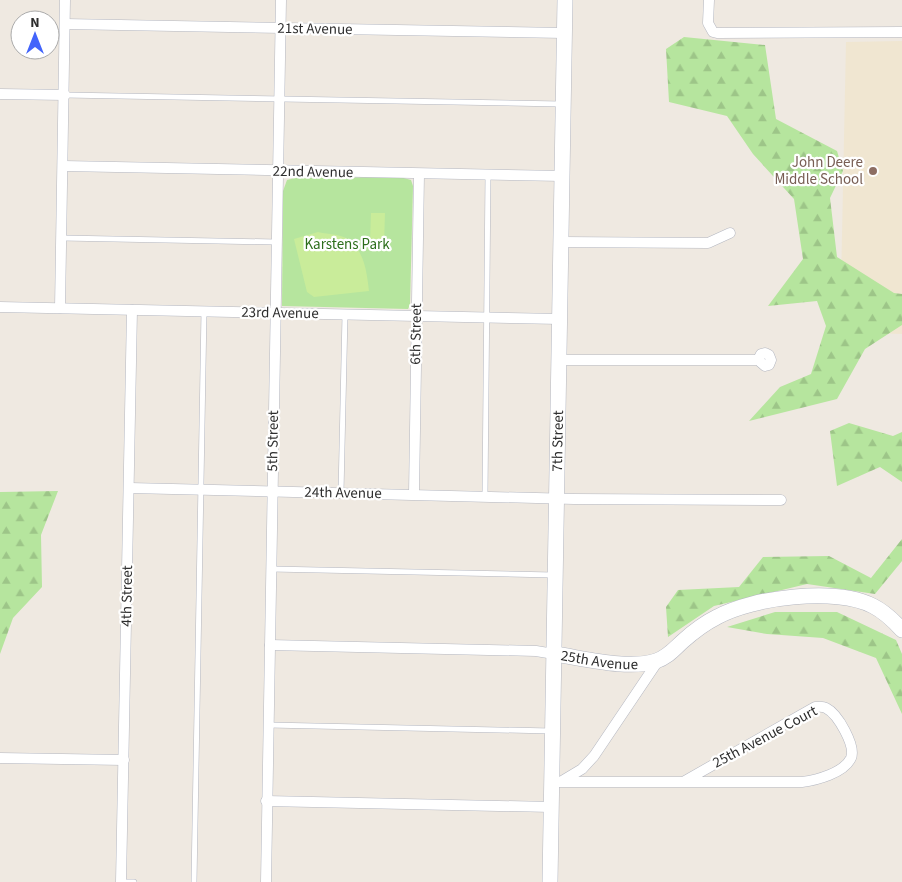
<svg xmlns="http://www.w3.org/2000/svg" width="902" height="882" font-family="'Source Sans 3',sans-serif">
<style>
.education{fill:#f0e6d1}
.forest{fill:url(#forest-firs)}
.park{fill:#b6e59e}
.pitch{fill:#c9ec9a}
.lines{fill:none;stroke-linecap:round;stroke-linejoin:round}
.lane-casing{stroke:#b4b7c1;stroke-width:6}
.street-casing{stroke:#b4b7c1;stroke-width:11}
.secondary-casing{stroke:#b4b7c1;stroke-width:16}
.lane{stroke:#fff;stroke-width:5}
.street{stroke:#fff;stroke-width:10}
.secondary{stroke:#fff;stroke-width:15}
.education-dot{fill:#8d6e63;stroke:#fff;stroke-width:2}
.labels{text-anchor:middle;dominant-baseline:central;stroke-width:4.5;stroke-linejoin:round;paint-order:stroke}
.street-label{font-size:15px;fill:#2e2e2e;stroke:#fff}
.education-label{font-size:15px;fill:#785e54;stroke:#fff;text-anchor:end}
.park-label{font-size:15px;fill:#2c6e1b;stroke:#fff}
</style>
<defs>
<pattern id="forest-firs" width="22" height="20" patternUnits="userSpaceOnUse" patternTransform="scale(1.25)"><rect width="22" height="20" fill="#b6e59e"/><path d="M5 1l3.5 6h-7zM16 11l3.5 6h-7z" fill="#9dc588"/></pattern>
</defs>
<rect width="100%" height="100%" fill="#efe9e1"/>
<path class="education" d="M902 41V334L840 332 846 42Z"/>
<g class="forest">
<path d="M684 37 765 45 776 119 837 151 843 171 830 198 837 257 894 293 902 294V325L865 349 837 399 749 421 780 387 811 374 826 326 817 301 768 306 803 259 794 199 753 154 727 116 669 102 666 49Z"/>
<path d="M849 423 893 436 902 432V482L880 467 837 486 830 431Z"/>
<path d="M58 491 41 535 42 587 13 618 0 654V492Z"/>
<path d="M902 539V561L875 594 807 584 714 606 668 637 666 607 678 590 739 587 763 557 829 556 871 578Z"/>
<path d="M775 612H837L896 640 902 654V714L876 658 823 638 767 634 727 627Z"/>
</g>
<path class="park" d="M400 177 411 180 413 186 410 305 408 309 282 306 283 191 287 180 295 178Z"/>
<g class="pitch">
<path d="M371 213H385L384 244 370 243Z"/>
<path d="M318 232C326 234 338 234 346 238 364 249 367 272 369 291L314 297 307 292 294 239Z"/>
</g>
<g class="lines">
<defs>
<g id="lane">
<path d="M65 95 561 104"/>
<path d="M62 238 276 242"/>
<path d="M341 492 345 315"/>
<path d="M485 495 488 175"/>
<path d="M271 569 553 575"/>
<path d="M269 725 551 731"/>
<path d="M121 882H134"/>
<path d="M194 882 204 311"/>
</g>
<g id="street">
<path d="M709 0 708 23 713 32 717 33 902 32"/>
<path d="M65 24 564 33"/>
<path d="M0 94 65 95"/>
<path d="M64 166 562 176"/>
<path d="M561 242 708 243 730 233"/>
<path d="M0 307 560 319"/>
<path d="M60 308 65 0"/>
<path d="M559 360H758L765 366 769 365 771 360 769 355 765 353 761 354 758 360"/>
<path d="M130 488 574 499 781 500"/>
<path d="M414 494 419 174"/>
<path d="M270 645 536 651 554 654"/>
<path d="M0 758 124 760"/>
<path d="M562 781 582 769 594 756 658 661"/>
<path d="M552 782H802C817 780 844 773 851 758 856 746 838 714 826 708 822 706 819 707 815 707L683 782"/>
<path d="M266 801 551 807"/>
<path d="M121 882 132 310"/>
<path d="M266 882 281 0"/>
</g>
<g id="secondary">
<path id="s1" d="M554 654C583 658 628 670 656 661 668 657 674 649 683 641 693 632 705 623 717 617 753 597 836 587 873 606 885 612 893 620 902 630"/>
<path id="s2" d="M550 882 565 0"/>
</g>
</defs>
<use href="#lane" class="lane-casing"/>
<use href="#street" class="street-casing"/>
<use href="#secondary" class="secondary-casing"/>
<use href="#lane" class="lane"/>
<use href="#street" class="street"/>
<use href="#secondary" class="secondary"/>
</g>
<circle class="education-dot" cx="873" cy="171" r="5"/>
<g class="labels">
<g class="street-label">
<text transform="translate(315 29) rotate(1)">21st Avenue</text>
<text transform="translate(313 172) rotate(1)">22nd Avenue</text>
<text transform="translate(280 313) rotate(1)">23rd Avenue</text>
<text transform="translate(416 334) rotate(-89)">6th Street</text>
<text transform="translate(273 441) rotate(-89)">5th Street</text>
<text stroke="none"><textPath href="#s2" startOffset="441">7th Street</textPath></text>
<text transform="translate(343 493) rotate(1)">24th Avenue</text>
<text transform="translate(127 596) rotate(-89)">4th Street</text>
<text stroke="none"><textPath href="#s1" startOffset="46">25th Avenue</textPath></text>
<text transform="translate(765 737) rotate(-28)">25th Avenue Court</text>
</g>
<g class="education-label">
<text x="863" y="162">John Deere<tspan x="863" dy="17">Middle School</tspan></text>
</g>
<g class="park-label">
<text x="347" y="244">Karstens Park</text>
</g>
</g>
<g transform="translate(35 35)"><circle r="24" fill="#ffffff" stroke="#ababab"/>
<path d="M0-4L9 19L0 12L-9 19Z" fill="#4264fb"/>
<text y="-8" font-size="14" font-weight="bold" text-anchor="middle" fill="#2e2e2e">N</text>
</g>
</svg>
